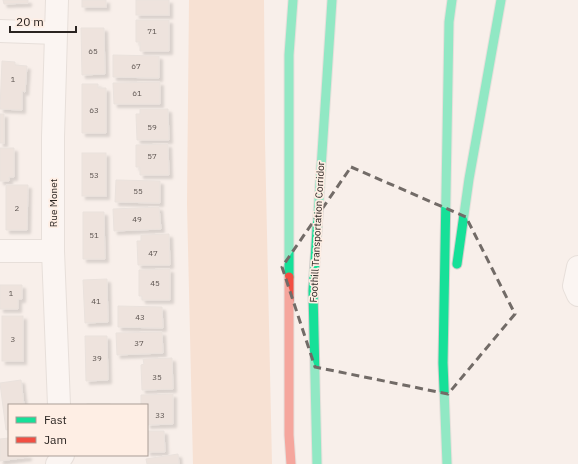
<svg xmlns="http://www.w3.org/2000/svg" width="578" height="464" font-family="'IBM Plex Sans',sans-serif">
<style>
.green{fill:#f7d0b8}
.building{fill:#e3d6ce;stroke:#d9d2ce;filter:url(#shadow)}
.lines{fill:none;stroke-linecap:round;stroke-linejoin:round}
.street-casing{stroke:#d3ccc8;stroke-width:24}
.fast-casing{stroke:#d2cecb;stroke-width:11}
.jam-casing{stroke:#d2cecb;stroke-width:11}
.street{stroke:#fefdfc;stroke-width:22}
.fast{stroke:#16e098;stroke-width:9}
.jam{stroke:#f24e42;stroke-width:9}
.marked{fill:none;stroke:#726b67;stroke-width:3;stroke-dasharray:8 5;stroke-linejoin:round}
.labels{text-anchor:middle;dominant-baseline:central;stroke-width:3.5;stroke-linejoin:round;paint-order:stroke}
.number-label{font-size:8px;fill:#5a524e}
.street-label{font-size:10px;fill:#2a2421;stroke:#feeee4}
</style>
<defs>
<filter id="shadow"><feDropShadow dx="3.5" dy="3.5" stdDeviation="1" flood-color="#0004"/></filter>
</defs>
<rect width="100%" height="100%" fill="#f8efea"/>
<path class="green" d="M189 0H264L265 142 272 464H193L187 204Z"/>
<g class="building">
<path d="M3 0H28V3L4 4Z"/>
<rect x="82" y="0" width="24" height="7"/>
<rect x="136" y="0" width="33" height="15"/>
<path d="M136 20H169V51H140V42H136Z"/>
<path d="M81 28H104L105 74 82 75Z"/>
<path d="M113 55 159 56V78L113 77Z"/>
<path d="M2 61 15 62V65L27 66 25 92 22 91V110L0 109Z"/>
<path d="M160 82V104H114L113 83Z"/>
<path d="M82 84H98V88H106V133H82Z"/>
<path d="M140 109H168L169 140H137L136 114H140Z"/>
<rect x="0" y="114" width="4" height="29"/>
<path d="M168 144 169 175H140V167H136V145Z"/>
<path d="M0 148H14V177H9V181H0Z"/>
<rect x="82" y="153" width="24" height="43"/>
<path d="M116 180 160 181V203L115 202Z"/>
<path d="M6 185H28L27 230H6Z"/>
<path d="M159 207 161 229 114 231 113 209Z"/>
<path d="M83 212H104L105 259H83Z"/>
<path d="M169 234 170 265H138L137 241H141V235Z"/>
<path d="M170 269V300H142V296H139V270Z"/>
<path d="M107 279 108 322 85 323 83 280Z"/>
<path d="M0 285H22V299H18V309H0Z"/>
<path d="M118 306 162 307 163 328 118 327Z"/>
<rect x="2" y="316" width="21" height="45"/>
<path d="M162 332 163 353 117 355 116 333Z"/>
<path d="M85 336H107L108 380 86 381Z"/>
<path d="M172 358 173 389 142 390 141 365 144 364 143 359Z"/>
<path d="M21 380 24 405H9V429L6 430 0 383Z"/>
<path d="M173 394V424L147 425V405H141V395Z"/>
<rect x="87" y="404" width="23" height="1"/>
<path d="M147 431H164L165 452H147Z"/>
<path d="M9 438V455H28V457L0 461V439Z"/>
<path d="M178 454 179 464H147L146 459Z"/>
</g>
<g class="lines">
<defs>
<g id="street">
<path d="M57 0 53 137V251L59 405"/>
<path d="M0 31 56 33"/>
<path d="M0 251H53"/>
<path d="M578 267 574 286 578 295"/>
<path d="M57 464 63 455"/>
</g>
<g id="fast">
<path d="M457 264 469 179 501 0"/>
<path d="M289 277V55L293 0"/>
<path d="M317 464 313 291 332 0"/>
<path d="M447 464 443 363 449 22 452 0"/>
</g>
<path id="jam" d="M289 277V435L291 464"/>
</defs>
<use href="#street" class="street-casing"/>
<use href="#fast" class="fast-casing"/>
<use href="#jam" class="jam-casing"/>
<use href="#street" class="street"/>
<use href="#fast" class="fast"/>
<use href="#jam" class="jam"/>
</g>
<path d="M0 0H578V464H0ZM351 167 466 217 515 314 448 394 315 367 282 267Z" fill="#f8efea" fill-opacity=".55" fill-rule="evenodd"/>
<path class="marked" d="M351 167 466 217 515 314 448 394 315 367 282 267Z"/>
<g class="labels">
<g class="number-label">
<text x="152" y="31">71</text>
<text x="93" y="51">65</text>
<text x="136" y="66">67</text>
<text x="13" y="79">1</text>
<text x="137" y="93">61</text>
<text x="94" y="110">63</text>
<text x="152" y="127">59</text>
<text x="152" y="156">57</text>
<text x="94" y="175">53</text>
<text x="138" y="191">55</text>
<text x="17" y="208">2</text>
<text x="137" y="219">49</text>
<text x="94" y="235">51</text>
<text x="153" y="253">47</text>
<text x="155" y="283">45</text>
<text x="11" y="293">1</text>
<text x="96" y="301">41</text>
<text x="140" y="317">43</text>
<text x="13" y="339">3</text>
<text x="139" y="343">37</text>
<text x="97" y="358">39</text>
<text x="157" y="377">35</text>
<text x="160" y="415">33</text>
</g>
<g class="street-label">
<text transform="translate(53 203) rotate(-90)">Rue Monet</text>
<text transform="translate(317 232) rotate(-87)">Foothill Transportation Corridor</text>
</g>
</g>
<rect x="8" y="404" width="140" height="52" fill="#feeee4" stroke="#a99d96"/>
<rect x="16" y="417" width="20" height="6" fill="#16e098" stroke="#a99d96"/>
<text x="44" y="424" font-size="12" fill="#2a2421">Fast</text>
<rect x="16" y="437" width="20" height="6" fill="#f24e42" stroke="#a99d96"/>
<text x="44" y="444" font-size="12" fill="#2a2421">Jam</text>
<path d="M10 26v6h66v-6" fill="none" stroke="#2a2421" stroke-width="2"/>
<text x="16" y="26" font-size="12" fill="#2a2421" stroke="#feeee4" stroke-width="3" paint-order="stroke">20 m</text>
</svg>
